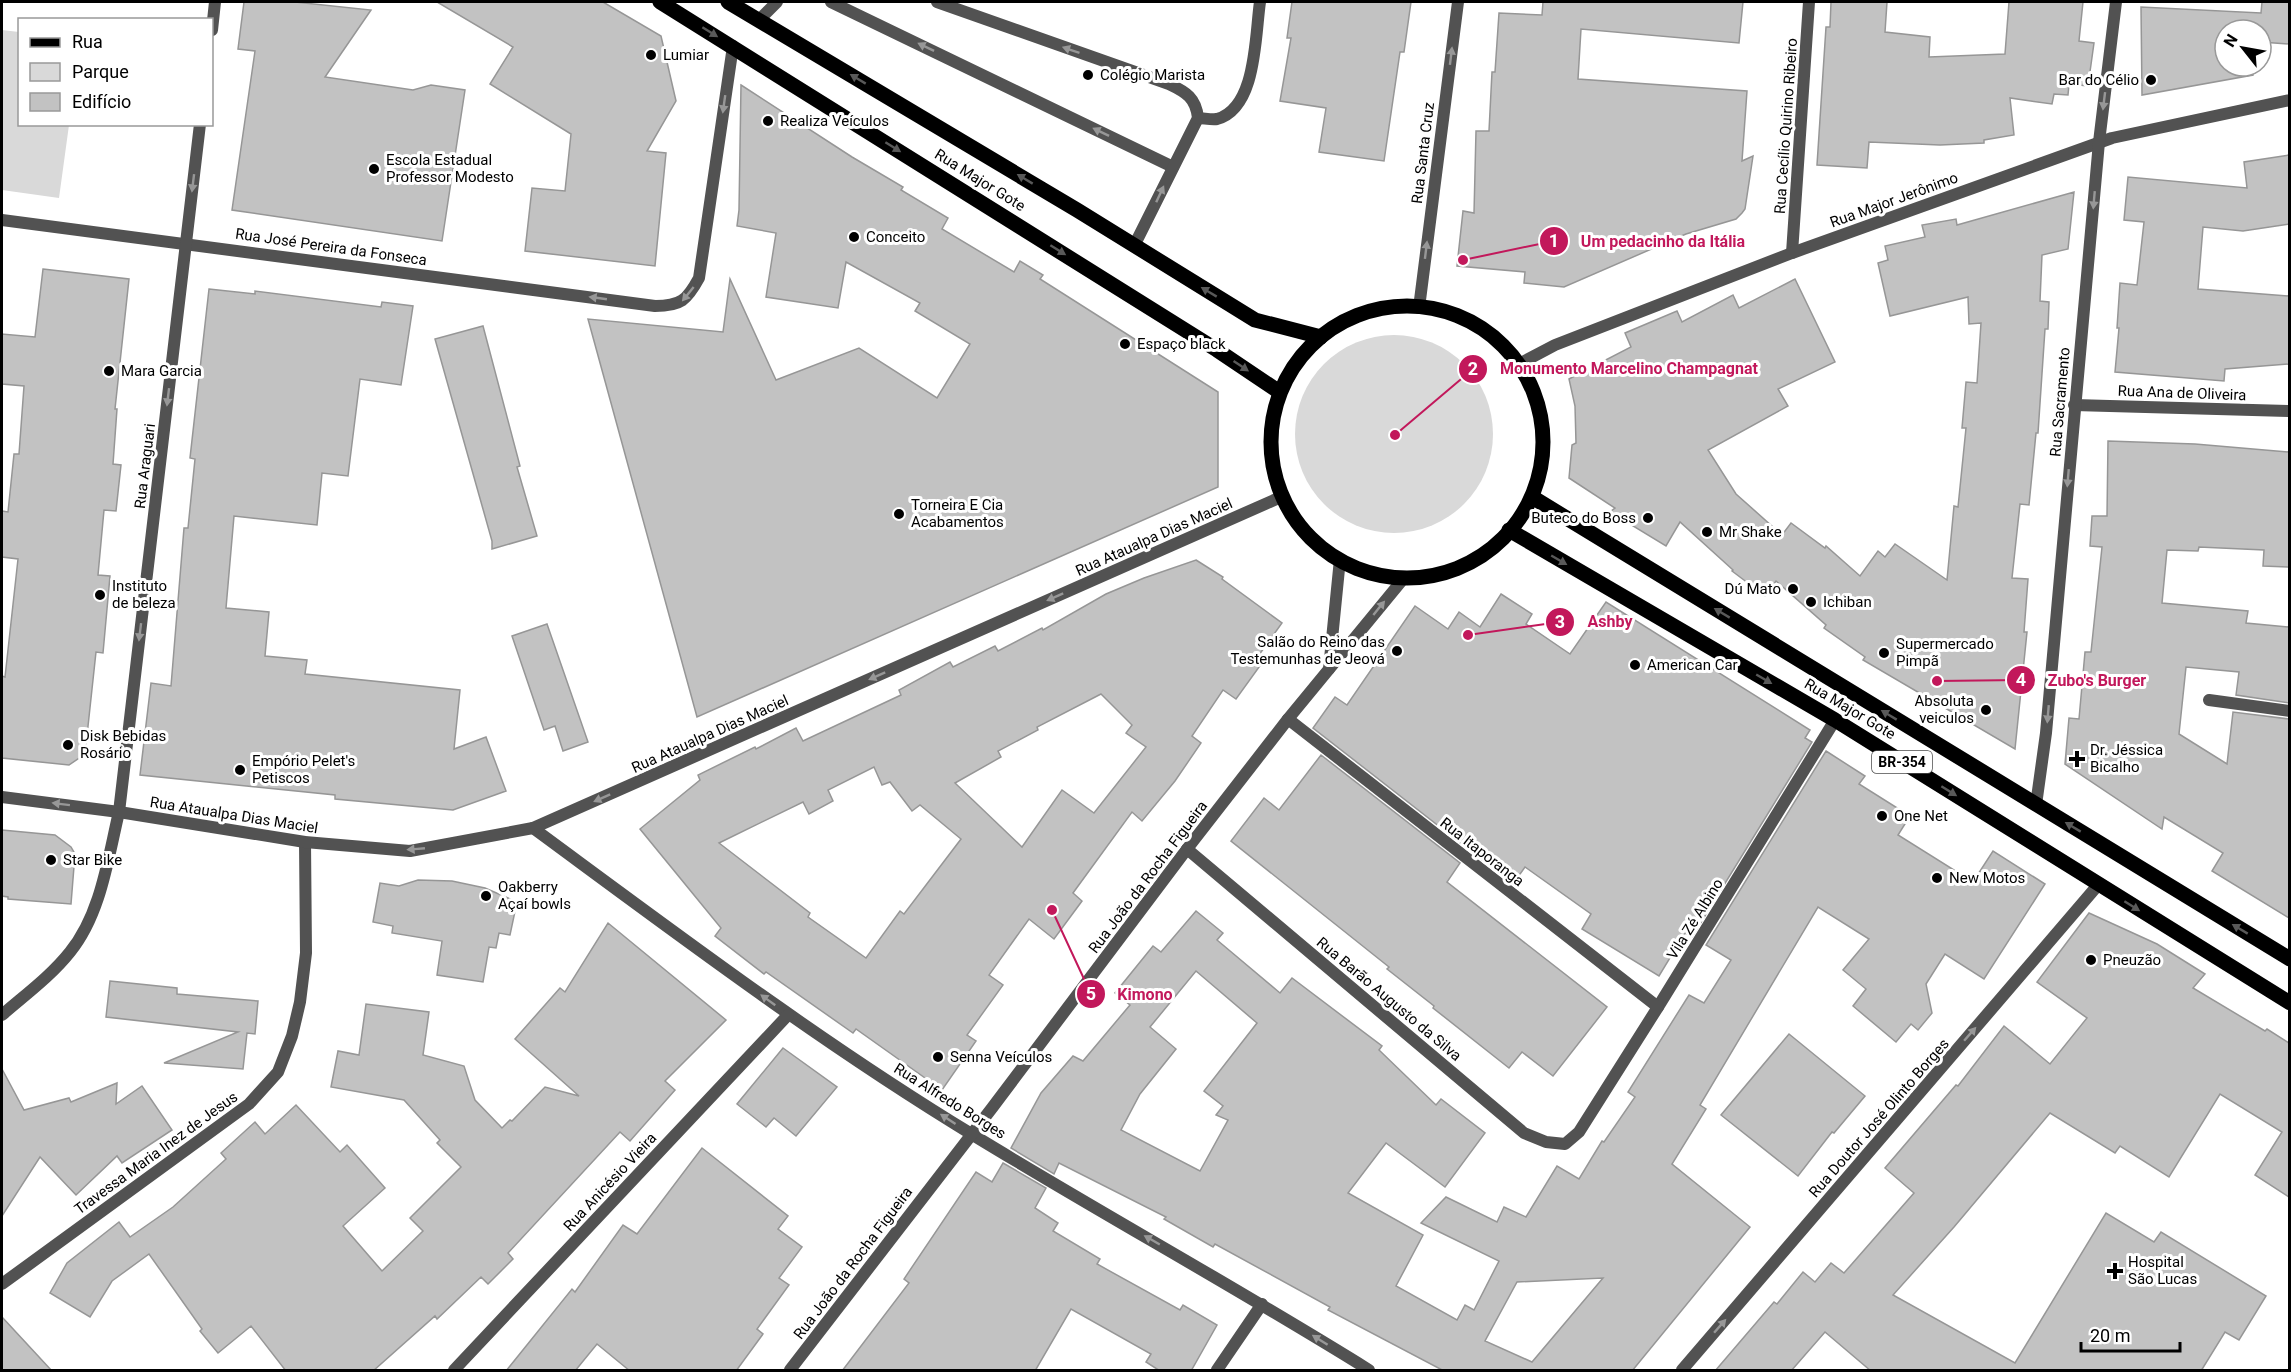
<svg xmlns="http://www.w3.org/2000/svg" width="2291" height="1372" font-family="Roboto,sans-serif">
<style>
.green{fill:#d9d9d9}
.building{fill:#c2c2c2;stroke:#969696;stroke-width:1.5;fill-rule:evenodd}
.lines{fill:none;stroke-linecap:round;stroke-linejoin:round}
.service{stroke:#525252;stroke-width:12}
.minor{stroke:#525252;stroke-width:12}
.tertiary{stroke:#525252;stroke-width:12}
.primary{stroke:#000;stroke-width:15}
.oneway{fill:#595959}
.oneway2{fill:#979797}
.poi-dot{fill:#000;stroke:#fff;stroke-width:2}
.labels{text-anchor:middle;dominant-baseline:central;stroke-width:6;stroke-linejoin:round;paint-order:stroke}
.shield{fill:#fff;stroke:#4c4c4c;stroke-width:1.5}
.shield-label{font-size:14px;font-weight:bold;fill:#000}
.poi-label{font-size:15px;fill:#000;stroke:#fff;text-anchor:start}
.street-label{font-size:15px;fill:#000;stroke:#fff}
.leader{fill:none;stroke:#c2185b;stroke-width:2}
.callout-dot{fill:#c2185b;stroke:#fff;stroke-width:2}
.mark-label{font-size:18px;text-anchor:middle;font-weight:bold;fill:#fff}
.callout-label{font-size:16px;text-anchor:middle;font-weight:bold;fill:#c2185b;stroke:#fff;stroke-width:6;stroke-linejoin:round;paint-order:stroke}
</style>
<rect width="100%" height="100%" fill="#fff"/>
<g class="green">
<path d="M2 30 19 32 20 124 69 125 59 198 2 190Z"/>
<circle cx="1394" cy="434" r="99"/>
</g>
<g class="building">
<path d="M244 2H295L371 10 325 77 413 90 431 85 465 90 442 241 232 210 255 51 238 49Z"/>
<path d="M437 2H603L661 36 676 101 647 151 666 153 655 266 525 251 532 188 565 191 571 134 490 84 513 47Z"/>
<path d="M1292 2H1411L1404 52H1400L1384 161 1319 152 1326 108 1280 101 1291 38H1287Z"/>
<path d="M1543 2H1743L1739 43 1581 29 1578 79 1747 91 1742 161 1753 156 1745 209 1742 213 1736 219 1686 234 1564 287 1524 283 1525 272 1457 266 1463 211 1474 213 1476 131H1489L1492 72H1495L1499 13 1542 15Z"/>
<path d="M1831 2H1887L1885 32 1930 37 1929 57 2005 54 2009 2H2083L2079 41 2094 43 2088 86 2069 84 2068 95 2054 94 2052 104 2010 98 2014 135 1984 140V143L1940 145 1869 142 1867 168 1817 165 1826 27H1830Z"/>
<path d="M2262 2H2289V44L2261 42V30H2225V66H2253V75L2142 95 2141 7 2261 13Z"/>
<path d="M741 85 852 157 903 187 901 190 948 218 942 229 1014 272 1020 261 1043 275 1040 279 1218 392V487L697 717 588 319 723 332 730 279 776 380 859 348 937 398 970 344 915 311 920 303 846 262 838 308 766 297 776 233 737 226 739 210Z"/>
<path d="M2289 155V224L2243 231 2203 227 2198 289 2289 296V364L2225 369 2224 381 2115 372 2119 328H2117L2120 283 2137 285 2144 222 2124 220 2128 177 2247 188 2244 162Z"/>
<path d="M2074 192 2068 249 2042 255 2040 301 2049 302 2048 329H2045L2038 433H2036L2029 505 2020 504 2012 578 2028 579 2024 632H2027L2015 749 1863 660 1865 657 1824 628 1826 625 1776 581 1765 596 1732 571 1733 570 1680 522 1666 546 1610 512 1615 508 1569 478 1572 445 1576 443 1575 406 1569 379 1631 347 1625 333 1677 311 1682 322 1733 295 1739 308 1795 279 1835 362 1778 389 1788 406 1708 450 1736 494 1782 535 1791 523 1825 548 1826 546 1860 576 1878 551 1885 557 1895 544 1947 580 1954 506 1958 507 1966 428H1962L1966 382 1977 383 1981 323 1969 324 1968 297 1890 316 1878 263 1888 260 1885 246 1925 237 1922 225 1956 219 1957 225Z"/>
<path d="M43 269 129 279 115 409H117L113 464 121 465 116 511 104 510 98 575 110 576 103 653 96 652 85 754 69 765 2 758V676L5 677 18 559 2 557V511L8 512 14 454H19L24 386 2 384V334L35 337Z"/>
<path d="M209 289 255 294V291L381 307 382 302 413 306 401 385 360 379 348 476 322 473 317 525 234 516 226 608 269 612 265 656 307 660 305 674 460 690 454 749 486 737 506 791 453 810 335 799V795L140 775 151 683 171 686 184 528H188L195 459 190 458Z"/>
<path d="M483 326 520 466 517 467 537 536 492 549V541L435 339Z"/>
<path d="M2108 441 2195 444 2289 452V567L2263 566 2264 550 2199 547 2198 551 2167 550 2162 603 2248 611 2246 623 2289 627V703L2236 695 2239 672 2186 667 2179 734 2227 764 2233 712 2289 719V918L2212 871 2223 853 2164 817 2162 829 2065 764 2069 718 2079 719 2085 652H2091L2102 547 2090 546 2092 516H2107Z"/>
<path d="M1196 560 1223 577 1222 579 1282 623 1256 659 1262 663 1236 699 1223 690 1192 736 1201 743 1175 781 1142 821 1132 812 1073 893 1082 901 1054 939 1029 919 989 975 1003 985 967 1035 976 1041 942 1090 856 1029 853 1033 766 972 764 974 715 936 721 928 640 829 700 780 698 775 755 747 756 749 796 728 803 741 901 695 899 690 950 662 953 667 995 646 998 651 1042 628 1043 630 1106 594 1144 578ZM1101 694 1132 725 1126 733 1146 747 1094 813 1062 790 1022 847 955 783 1001 757 998 751 1038 730 1037 727ZM874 767 882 785 890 782 912 811 920 805 961 839 904 914 900 911 866 958 808 917 810 913 719 843 803 802 809 814 833 801 828 790Z"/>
<path d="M1501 594 1532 614 1526 624 1570 654 1606 602 1810 730 1805 738 1812 742 1692 937 1685 933 1659 976 1582 929 1591 914 1525 867 1513 884 1313 728 1335 697 1347 705 1415 606 1448 629 1459 612 1480 627Z"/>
<path d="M547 624 588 742 563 751 555 726 544 730 512 636Z"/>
<path d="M1826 751 1865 776 1859 784 1910 816 1898 835 1973 882 1993 851 2045 884 1984 979 1945 954 1926 984 1932 1013 1918 1030 1911 1024 1896 1042 1853 1006 1866 989 1843 970 1869 939 1818 907 1700 1105 1706 1109 1672 1164 1750 1227 1632 1371H1444L1328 1310 1330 1307 1215 1244 1213 1247 1164 1219 1166 1217 1059 1163 1054 1174 1011 1148 1041 1093 1073 1056 1083 1061 1130 1005 1115 993 1153 946 1161 952 1196 911 1223 933 1217 940 1280 993 1292 978 1382 1046 1379 1050 1436 1105 1441 1099 1485 1133 1445 1187 1386 1143 1348 1193 1423 1235 1396 1286 1457 1320 1465 1305 1474 1310 1499 1261 1421 1223 1446 1197 1497 1222 1504 1207 1526 1217 1557 1166 1579 1179 1602 1141 1604 1142 1635 1097 1628 1092 1689 995 1704 1003 1731 960 1706 945ZM1196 971 1257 1023 1204 1091 1223 1106 1216 1115 1228 1120 1200 1171 1121 1130 1140 1094 1176 1049 1150 1027ZM1603 1278 1532 1362 1485 1341 1517 1282Z"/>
<path d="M1321 755 1460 863 1447 882 1607 1007 1553 1076 1522 1052 1509 1068 1433 1008 1434 1006 1387 969 1389 967 1231 841 1264 798 1279 810Z"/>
<path d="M2 830 55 835 71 847 75 854 71 904 8 899V897L2 896Z"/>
<path d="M418 880 452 881 485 888 517 902 510 935 499 933 496 948 489 947 483 982 437 975 442 941 392 933 393 926 373 922 380 883 399 886Z"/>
<path d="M2089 913 2157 944 2205 974 2193 988 2265 1031 2267 1029 2289 1043V1197L2255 1175 2282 1132 2220 1094 2169 1177 2120 1146 2115 1153 2050 1113 1954 1227 1893 1295 2015 1363 2106 1213 2154 1242 2161 1232 2266 1296 2239 1340 2225 1332 2201 1371H1871L1825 1332 1791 1371H1715L1774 1302 1777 1304 1803 1272 1815 1282 1831 1263 1844 1273 1914 1193 1885 1168 1956 1085 1958 1086 2004 1026 2050 1064 2087 1018 2037 982Z"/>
<path d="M608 923 726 1020 665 1081 675 1090 630 1141 620 1132 508 1253 513 1259 488 1284 481 1277 437 1319 435 1316 373 1371H286L251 1326 218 1353 200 1331 202 1329 149 1254 112 1281 90 1317 50 1293 67 1263 119 1222 130 1237 173 1207 226 1159 221 1153 255 1122 265 1134 296 1105 340 1152 347 1145 385 1188 343 1226 382 1271 423 1231 410 1218 461 1167 437 1143 440 1140 404 1100 331 1087 338 1051 359 1055 366 1004 429 1012 423 1055 464 1066 475 1100 502 1128 510 1120 512 1121 545 1087 579 1096 515 1039 560 988 565 992Z"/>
<path d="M110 981 177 988V994L258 1001 255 1034 247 1033 243 1069 164 1063 238 1032 106 1017Z"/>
<path d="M1789 1034 1865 1096 1834 1133 1832 1132 1798 1176 1721 1115Z"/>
<path d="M783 1048 837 1087 796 1136 774 1118 766 1127 737 1104Z"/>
<path d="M2 1069 24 1110 69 1098 71 1102 117 1083 116 1104 142 1086 172 1130 122 1163 117 1156 76 1195 40 1157 2 1216Z"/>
<path d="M702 1148 788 1216 778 1229 802 1247 779 1278 789 1285 757 1329 763 1334 736 1371H630L597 1344 575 1371H506L572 1289 575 1292 623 1225 637 1234Z"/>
<path d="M1003 1163 1046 1188 1035 1208 1058 1223 1053 1231 1100 1259 1097 1264 1180 1310 1183 1305 1217 1325 1191 1371H1160L1146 1362 1151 1354 1071 1309 1035 1371H842L909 1283 904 1279 976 1172 992 1182Z"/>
<path d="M2 1317 52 1371H2Z"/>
</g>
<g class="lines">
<g class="service">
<path d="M831 2 1173 167"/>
<path d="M937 2 1169 84C1186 92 1196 98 1198 118L1134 246"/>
<path d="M759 20 777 2"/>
<path d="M1198 118C1203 118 1212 120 1217 119 1257 108 1255 35 1260 2"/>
<path d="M2209 700 2290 711"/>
<path d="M1658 1007 1835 720"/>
</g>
<g class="minor">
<path d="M212 30 215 2"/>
<path d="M2 220 655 306C681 306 687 300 699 278L733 46"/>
<path d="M1792 253 1809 2"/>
<path d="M1419 308 1458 2"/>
<path d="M1519 364 1555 345 1792 253 2112 138 2290 100"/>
<path d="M2074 405 2290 411"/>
<path d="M1329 669 1340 559"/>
<path d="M2036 805 2046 733 2099 142 2116 2"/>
<path d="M533 828C677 934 820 1042 973 1135 1104 1215 1239 1289 1369 1370"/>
<path d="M1187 849 1524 1133 1546 1142 1565 1144 1579 1132 1658 1007 1288 719"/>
<path d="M2 1015C25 995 51 976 70 952 101 914 108 858 119 812L200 124"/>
<path d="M2 1284 249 1104 278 1072 292 1036 300 1002 306 953 305 842"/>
<path d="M454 1370 788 1015"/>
<path d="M790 1370 992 1108 1187 849 1288 719 1404 578"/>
<path d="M1217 1370 1262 1304"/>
<path d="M1682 1370 2098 885"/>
</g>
<path class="tertiary" d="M2 797 119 812 305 842 410 851 533 828 1281 497"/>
<g class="primary">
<path d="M660 2 1217 350 1278 391"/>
<path d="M728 2 1077 210 1255 320 1321 337"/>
<circle cx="1407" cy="442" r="136"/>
<path d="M1532 497 2290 959"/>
<path d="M1509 530 1835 720 2290 1003"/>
</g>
</g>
<defs><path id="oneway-solid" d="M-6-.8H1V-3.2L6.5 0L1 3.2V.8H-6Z" transform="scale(1.5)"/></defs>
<g class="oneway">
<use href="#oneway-solid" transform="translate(710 32) rotate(32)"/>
<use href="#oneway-solid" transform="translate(858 79) rotate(-149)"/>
<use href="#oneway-solid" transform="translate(893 147) rotate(32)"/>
<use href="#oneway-solid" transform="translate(1025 179) rotate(-149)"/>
<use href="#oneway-solid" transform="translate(1058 250) rotate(32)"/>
<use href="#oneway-solid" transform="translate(1209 292) rotate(-149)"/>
<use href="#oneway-solid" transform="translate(1241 366) rotate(34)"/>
<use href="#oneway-solid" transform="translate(1559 560) rotate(30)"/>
<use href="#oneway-solid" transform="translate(1722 613) rotate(-149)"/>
<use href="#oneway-solid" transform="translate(1764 679) rotate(30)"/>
<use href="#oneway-solid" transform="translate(1889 715) rotate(-149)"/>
<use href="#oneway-solid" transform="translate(1949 791) rotate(32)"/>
<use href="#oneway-solid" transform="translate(2073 827) rotate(-149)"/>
<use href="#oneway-solid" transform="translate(2132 906) rotate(32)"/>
<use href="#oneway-solid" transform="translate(2240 929) rotate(-149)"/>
</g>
<g class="oneway2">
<use href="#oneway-solid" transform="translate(926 47) rotate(-154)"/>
<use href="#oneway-solid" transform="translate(1071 50) rotate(-161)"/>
<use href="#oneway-solid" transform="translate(1451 56) rotate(-83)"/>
<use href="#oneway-solid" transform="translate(2104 101) rotate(97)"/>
<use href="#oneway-solid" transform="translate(724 104) rotate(98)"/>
<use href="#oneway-solid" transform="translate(1101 132) rotate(-154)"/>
<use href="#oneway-solid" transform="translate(193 183) rotate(97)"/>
<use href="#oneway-solid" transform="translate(1160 194) rotate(-65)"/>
<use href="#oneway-solid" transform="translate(2094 200) rotate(95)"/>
<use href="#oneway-solid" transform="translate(1426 250) rotate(-83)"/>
<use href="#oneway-solid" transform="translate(688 294) rotate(129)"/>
<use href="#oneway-solid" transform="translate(598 298) rotate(-172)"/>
<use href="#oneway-solid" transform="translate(168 397) rotate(97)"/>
<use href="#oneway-solid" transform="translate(2068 478) rotate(95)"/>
<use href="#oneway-solid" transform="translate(1055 597) rotate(156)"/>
<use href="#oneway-solid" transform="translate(1379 608) rotate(-51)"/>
<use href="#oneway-solid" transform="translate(140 632) rotate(97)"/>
<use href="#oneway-solid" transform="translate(877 676) rotate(156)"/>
<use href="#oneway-solid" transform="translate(2048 714) rotate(95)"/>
<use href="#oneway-solid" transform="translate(602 798) rotate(156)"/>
<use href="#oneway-solid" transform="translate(61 804) rotate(-173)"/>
<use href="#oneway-solid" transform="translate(416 849) rotate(175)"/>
<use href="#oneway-solid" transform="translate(768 1000) rotate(-144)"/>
<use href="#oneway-solid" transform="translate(1970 1034) rotate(-49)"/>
<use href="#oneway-solid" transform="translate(948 1119) rotate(-147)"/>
<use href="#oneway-solid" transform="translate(1152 1240) rotate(-150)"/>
<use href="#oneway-solid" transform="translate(1720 1326) rotate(-49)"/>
<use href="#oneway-solid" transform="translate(1320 1340) rotate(-148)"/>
</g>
<g class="poi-dot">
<circle cx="651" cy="55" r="6"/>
<circle cx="1088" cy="75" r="6"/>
<circle cx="2151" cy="80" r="6"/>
<circle cx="768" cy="121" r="6"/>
<circle cx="374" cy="169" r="6"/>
<circle cx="854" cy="237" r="6"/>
<circle cx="1125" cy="344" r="6"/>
<circle cx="109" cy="371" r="6"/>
<circle cx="899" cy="514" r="6"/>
<circle cx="1648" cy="518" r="6"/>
<circle cx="1707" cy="532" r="6"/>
<circle cx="1793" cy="589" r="6"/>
<circle cx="100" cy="595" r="6"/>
<circle cx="1811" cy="602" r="6"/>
<circle cx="1397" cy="651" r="6"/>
<circle cx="1884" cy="653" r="6"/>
<circle cx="1635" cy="665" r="6"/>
<circle cx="1986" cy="710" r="6"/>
<circle cx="68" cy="745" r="6"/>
<path d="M2074 750h6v6h6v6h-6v6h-6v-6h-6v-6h6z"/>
<circle cx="240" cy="770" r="6"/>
<circle cx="1882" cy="816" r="6"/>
<circle cx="51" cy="860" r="6"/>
<circle cx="1937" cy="878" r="6"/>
<circle cx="486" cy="896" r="6"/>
<circle cx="2091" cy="960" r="6"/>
<circle cx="938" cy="1057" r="6"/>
<path d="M2112 1262h6v6h6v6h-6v6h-6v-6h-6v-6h6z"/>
</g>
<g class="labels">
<rect class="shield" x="1872" y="751" width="60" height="22" rx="4.5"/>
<g class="shield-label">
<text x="1902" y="762">BR-354</text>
</g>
<g class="poi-label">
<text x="663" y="55">Lumiar</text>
<text x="1100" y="75">Colégio Marista</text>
<text x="2139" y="80" text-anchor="end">Bar do Célio</text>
<text x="780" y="121">Realiza Veículos</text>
<text x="386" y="160">Escola Estadual<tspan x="386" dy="17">Professor Modesto</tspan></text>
<text x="866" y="237">Conceito</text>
<text x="1137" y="344">Espaço black</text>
<text x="121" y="371">Mara Garcia</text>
<text x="911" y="505">Torneira E Cia<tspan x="911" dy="17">Acabamentos</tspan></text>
<text x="1636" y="518" text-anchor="end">Buteco do Boss</text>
<text x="1719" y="532">Mr Shake</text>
<text x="112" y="586">Instituto<tspan x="112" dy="17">de beleza</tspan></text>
<text x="1781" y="589" text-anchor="end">Dú Mato</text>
<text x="1823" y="602">Ichiban</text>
<text x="1385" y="642" text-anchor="end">Salão do Reino das<tspan x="1385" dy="17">Testemunhas de Jeová</tspan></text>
<text x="1896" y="644">Supermercado<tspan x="1896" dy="17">Pimpã</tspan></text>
<text x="1647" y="665">American Car</text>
<text x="1974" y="701" text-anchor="end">Absoluta<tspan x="1974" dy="17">veiculos</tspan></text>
<text x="80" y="736">Disk Bebidas<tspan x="80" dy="17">Rosário</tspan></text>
<text x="2090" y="750">Dr. Jéssica<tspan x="2090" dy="17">Bicalho</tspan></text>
<text x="252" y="761">Empório Pelet's<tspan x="252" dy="17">Petiscos</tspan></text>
<text x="1894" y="816">One Net</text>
<text x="63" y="860">Star Bike</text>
<text x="1949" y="878">New Motos</text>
<text x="498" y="887">Oakberry<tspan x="498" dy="17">Açaí bowls</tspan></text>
<text x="2103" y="960">Pneuzão</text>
<text x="950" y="1057">Senna Veículos</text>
<text x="2128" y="1262">Hospital<tspan x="2128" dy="17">São Lucas</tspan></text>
</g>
<g class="street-label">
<text transform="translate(1786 126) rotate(-86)">Rua Cecílio Quirino Ribeiro</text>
<text transform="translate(1423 153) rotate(-83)">Rua Santa Cruz</text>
<text transform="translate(980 180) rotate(32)">Rua Major Gote</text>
<text transform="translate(1894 200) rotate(-20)">Rua Major Jerônimo</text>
<text transform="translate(331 247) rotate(8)">Rua José Pereira da Fonseca</text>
<text transform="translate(2182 393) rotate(2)">Rua Ana de Oliveira</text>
<text transform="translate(2060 402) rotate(-85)">Rua Sacramento</text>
<text transform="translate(145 466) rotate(-83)">Rua Araguari</text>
<text transform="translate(1154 537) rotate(-24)">Rua Ataualpa Dias Maciel</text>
<text transform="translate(1850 709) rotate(31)">Rua Major Gote</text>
<text transform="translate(710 734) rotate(-24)">Rua Ataualpa Dias Maciel</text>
<text transform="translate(234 815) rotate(9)">Rua Ataualpa Dias Maciel</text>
<text transform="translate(1482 852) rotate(38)">Rua Itaporanga</text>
<text transform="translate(1148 877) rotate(-53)">Rua João da Rocha Figueira</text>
<text transform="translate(1695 919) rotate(-58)">Vila Zé Albino</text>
<text transform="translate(1389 999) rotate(40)">Rua Barão Augusto da Silva</text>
<text transform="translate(950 1101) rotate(32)">Rua Alfredo Borges</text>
<text transform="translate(1879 1118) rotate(-49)">Rua Doutor José Olinto Borges</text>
<text transform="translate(156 1153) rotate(-36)">Travessa Maria Inez de Jesus</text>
<text transform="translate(610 1182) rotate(-47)">Rua Anicésio Vieira</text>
<text transform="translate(853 1263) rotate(-53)">Rua João da Rocha Figueira</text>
</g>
</g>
<path class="leader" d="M1463 260L1554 241M1395 435L1473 369M1468 635L1560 622M1937 681L2021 680M1052 910L1091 994"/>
<g class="callout-dot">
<circle cx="1463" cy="260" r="6"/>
<circle cx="1395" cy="435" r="6"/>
<circle cx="1468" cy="635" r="6"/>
<circle cx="1937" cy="681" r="6"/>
<circle cx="1052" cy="910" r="6"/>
<circle cx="1554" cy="241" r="15"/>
<circle cx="1473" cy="369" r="15"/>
<circle cx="1560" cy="622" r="15"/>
<circle cx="2021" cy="680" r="15"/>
<circle cx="1091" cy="994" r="15"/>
</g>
<g class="mark-label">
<text x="1554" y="247">1</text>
<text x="1473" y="375">2</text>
<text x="1560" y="628">3</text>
<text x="2021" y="686">4</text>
<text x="1091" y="1000">5</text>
</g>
<g class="callout-label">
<text x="1663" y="247">Um pedacinho da Itália</text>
<text x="1629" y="374">Monumento Marcelino Champagnat</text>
<text x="1610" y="627">Ashby</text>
<text x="2097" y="686">Zubo's Burger</text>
<text x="1145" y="1000">Kimono</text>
</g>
<rect width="2291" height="1372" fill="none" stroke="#000000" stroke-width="6"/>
<rect x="18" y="18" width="195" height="108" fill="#ffffff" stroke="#999999" stroke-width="1.5"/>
<rect x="30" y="38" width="30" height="9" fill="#000000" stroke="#999999" stroke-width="1.5"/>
<text x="72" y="48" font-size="18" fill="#000000">Rua</text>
<rect x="30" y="63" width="30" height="18" fill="#d9d9d9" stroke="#999999" stroke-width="1.5"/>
<text x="72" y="78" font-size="18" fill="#000000">Parque</text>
<rect x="30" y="93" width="30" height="18" fill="#c2c2c2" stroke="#999999" stroke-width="1.5"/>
<text x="72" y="108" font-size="18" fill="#000000">Edifício</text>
<g transform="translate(2243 48) rotate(301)"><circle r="28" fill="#ffffff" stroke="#999999" stroke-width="1.5"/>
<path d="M0-4.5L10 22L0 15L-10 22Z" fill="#000000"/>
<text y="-9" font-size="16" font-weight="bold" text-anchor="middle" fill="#000000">N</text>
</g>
<path d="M2081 1342v9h99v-9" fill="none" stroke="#000000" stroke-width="3"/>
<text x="2090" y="1342" font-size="18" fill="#000000" stroke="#ffffff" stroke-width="4.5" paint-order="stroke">20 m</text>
</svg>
